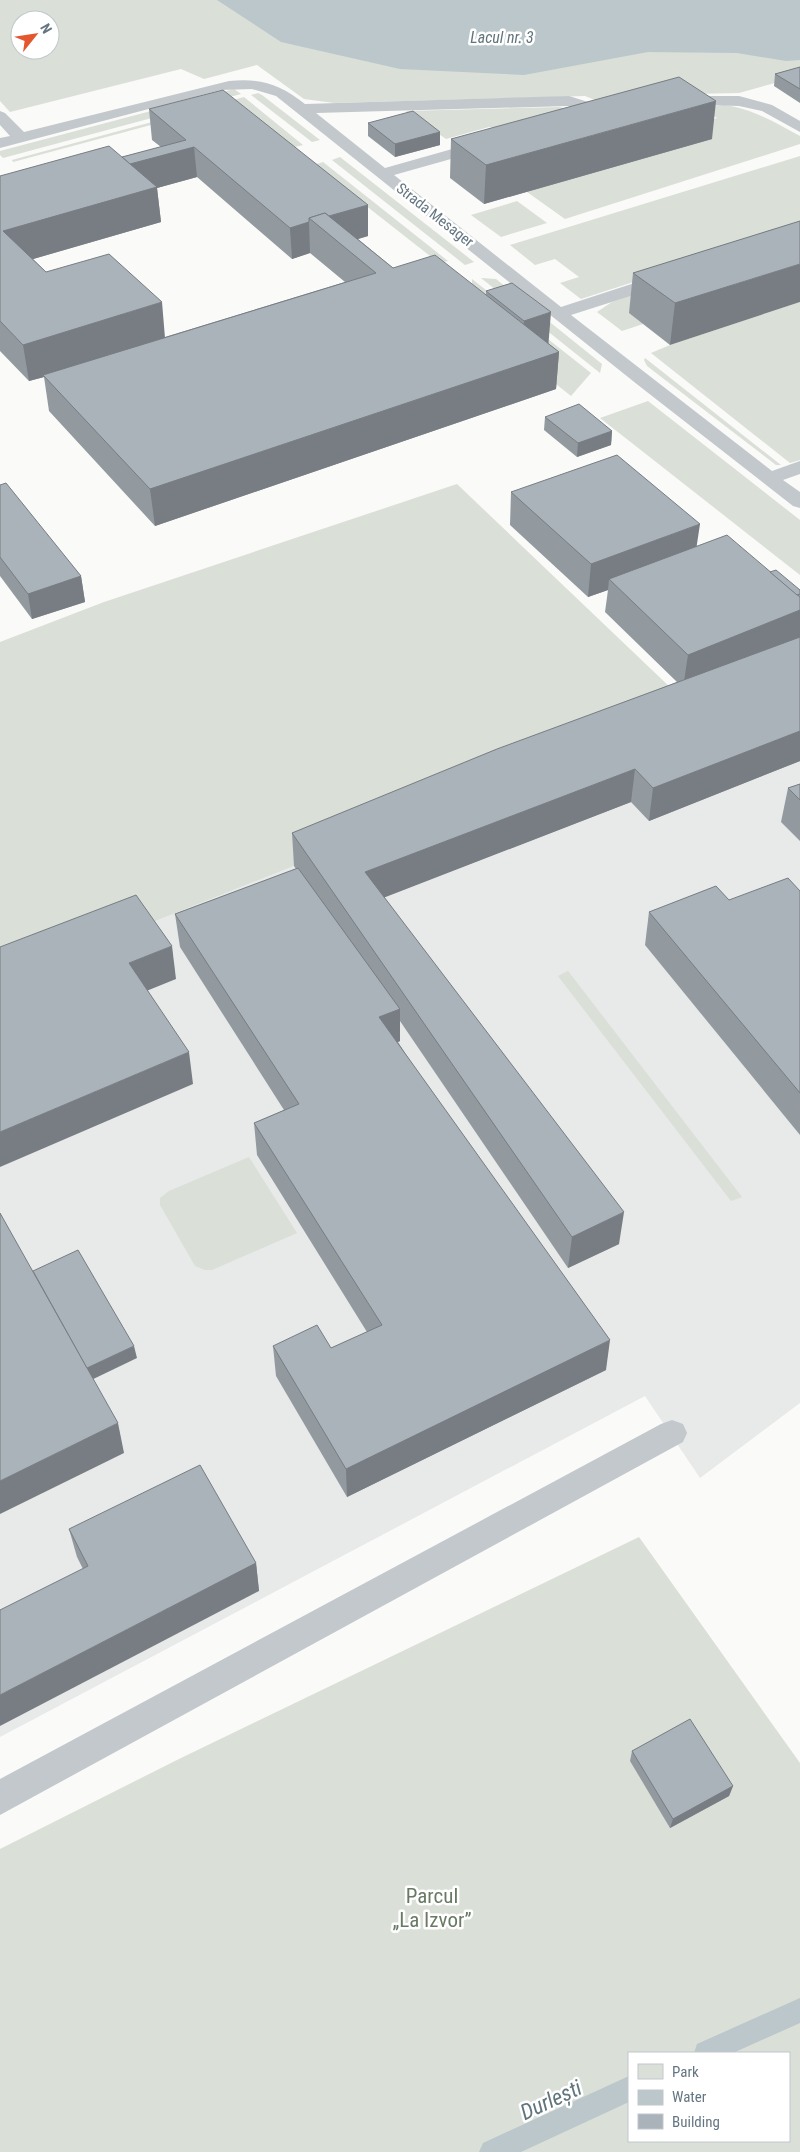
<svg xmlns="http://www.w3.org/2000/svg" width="800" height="2152" font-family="'Roboto Condensed',sans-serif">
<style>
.built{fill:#e8e9e9}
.green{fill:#dadfd7;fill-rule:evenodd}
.water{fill:#bbc7cb}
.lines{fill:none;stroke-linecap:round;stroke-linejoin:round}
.stream{fill:#bbc7cb;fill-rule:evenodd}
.service{fill:#c3c8cc;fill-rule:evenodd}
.wall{fill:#929a9f;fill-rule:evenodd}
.shaded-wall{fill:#777d82}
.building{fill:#aab3b9;stroke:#777d82}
.labels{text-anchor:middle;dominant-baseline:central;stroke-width:5;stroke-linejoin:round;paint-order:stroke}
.far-street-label{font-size:15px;fill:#657683;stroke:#fff}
.far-water-label{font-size:16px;font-style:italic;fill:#60757c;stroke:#fff}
.near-park-label{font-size:21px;fill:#687a64;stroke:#fff}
.near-water-label{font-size:22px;font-style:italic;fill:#60757c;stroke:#fff}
</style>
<rect width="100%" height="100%" fill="#fafaf8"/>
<path class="built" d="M800 668V1403L700 1478 645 1396 0 1737V983L294 866 495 782Z"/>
<g class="green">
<path d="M0 0H800V76L739 93 639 95 607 105 585 96 334 103 304 99 257 65 204 79 181 69 10 112 0 101ZM20 20H50V50H20Z"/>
<path d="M234 89 241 94 3 158 0 155V151Z"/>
<path d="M258 93 262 95 320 140 312 142 251 95Z"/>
<path d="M244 97 303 145 291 148 218 107 13 162 12 160Z"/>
<path d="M724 105C751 108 776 123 800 136V144L565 219 527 192 692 126 717 118 707 112 712 106Z"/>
<path d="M560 107 568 110 510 131 489 127 446 139 406 111Z"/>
<path d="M800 156V228L581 299 560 283 579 277 555 259 535 265 510 245Z"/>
<path d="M340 157 474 262 465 265 332 160Z"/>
<path d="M323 162 448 261 439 263 314 165Z"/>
<path d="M517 201 547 223 501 237 471 215Z"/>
<path d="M481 278 496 279 602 364 600 373Z"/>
<path d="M472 279 591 373 571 396 522 357 472 287Z"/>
<path d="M645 290 643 324 622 331 597 312 612 302Z"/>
<path d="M800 302V460L790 463 651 353 670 345Z"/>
<path d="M645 358 781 465H776L647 366 644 360Z"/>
<path d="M648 401 800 520V575L600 418Z"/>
<path d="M457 484 694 710 495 782 294 866 0 983V642L104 602Z"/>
<path d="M568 971 742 1197 731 1201 558 976Z"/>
<path d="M249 1157 297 1233 212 1270H205L195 1266 160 1205V1198L169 1191Z"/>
<path d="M639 1537 800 1763V2152H0V1849L179 1759ZM629 2053H789V2141H629Z"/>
</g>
<path class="water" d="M217 0H800V60L786 61 737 53 648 52 524 75 400 69 281 42Z"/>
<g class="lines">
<g class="stream">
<path d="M800 1998V2023L733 2053H694L697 2044Z"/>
<path d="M629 2076V2102L521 2152H479L483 2143Z"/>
</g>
<g class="service">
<path d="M229 81C262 78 279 84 305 104L569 96 601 106H618L621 109 618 112 600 116 568 106 316 113 385 168 484 140 490 142 492 145 490 148 394 175 561 307 659 275H671L674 279 671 283 571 315 772 471 800 461V474L783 480 800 492V508L793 506 638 385 276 96 252 89 221 90 0 148V138L10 136 0 125V111L5 113 24 132Z"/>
<path d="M681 96H739L772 105 800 121V132L762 111 739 106 676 104 673 101 676 98Z"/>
<path d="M672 1420 683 1424 687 1433 683 1442 0 1815V1779L661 1424Z"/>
</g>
</g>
<g class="wall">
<path d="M800 67V103L774 86 775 74Z"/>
<path d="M149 109 368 205V236L358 239 393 268 486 295V291L512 283 549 344 559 352 556 389 155 526 49 411 44 377 29 381 0 351V176L122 157 161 147 152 140ZM197 177 292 259 310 253 345 282 165 337 46 272 33 259 161 222 157 188Z"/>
<path d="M368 123 440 132V145L395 157 368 136Z"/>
<path d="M451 139H712L484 204 450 178Z"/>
<path d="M800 221 670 345 629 313 633 273Z"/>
<path d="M545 417 612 431 611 445 577 457 544 430Z"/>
<path d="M0 485 81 576 85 602 32 619 0 576Z"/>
<path d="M511 492 697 546 770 572 800 590V761L649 821 631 802 384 897 619 1244 568 1268 400 1021V1041L398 1042 606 1370 347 1497 276 1376 273 1346 331 1348 367 1332 257 1155 254 1123 284 1110 180 947 175 914 296 869 294 866 292 833 677 682 605 612 608 590 588 597 510 525Z"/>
<path d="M800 784V841L781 822 788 788Z"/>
<path d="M800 891V1135L645 945 649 912Z"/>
<path d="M69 1529 256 1563 259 1591 83 1569 77 1557Z"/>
<path d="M632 1751 733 1786 729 1796 670 1828 630 1761Z"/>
</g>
<g class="shaded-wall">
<path d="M716 101 712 139 484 204 486 165Z"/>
<path d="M440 132V145L395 157V144Z"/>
<path d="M194 147 197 177 157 188 161 222 9 266 3 231 126 165Z"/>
<path d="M368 205V236L341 244 313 221Z"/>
<path d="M309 222 310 253 292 259 290 228Z"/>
<path d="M800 264V302L670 345 675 303Z"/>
<path d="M162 302 165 338 43 375 44 377 29 381 23 345Z"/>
<path d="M551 312 548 349 522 357 524 321Z"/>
<path d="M559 352 556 389 155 526 150 489Z"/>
<path d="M612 431 611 445 577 457 578 443Z"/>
<path d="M700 524 695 557 609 579 608 590 588 597 591 564Z"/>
<path d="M81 576 85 602 32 619 28 594Z"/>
<path d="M800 610V641L683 688 688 655Z"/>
<path d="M800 731V761L649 821 653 788Z"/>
<path d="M635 769 631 802 365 905V872Z"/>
<path d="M172 946 176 979 134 996 129 963Z"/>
<path d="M400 1009V1041L380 1050 379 1017Z"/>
<path d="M189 1052 193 1084 0 1167V1132Z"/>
<path d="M624 1212 619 1244 568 1268 572 1237Z"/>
<path d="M610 1340 606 1370 347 1497 346 1469Z"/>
<path d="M134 1346 137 1358 85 1383 82 1370Z"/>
<path d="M118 1423 124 1453 0 1514V1481Z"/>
<path d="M256 1563 259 1591 0 1726V1695Z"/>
<path d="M733 1786 729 1796 670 1828 673 1819Z"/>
</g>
<g class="building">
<path d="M800 67V89L775 74Z"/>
<path d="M679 77 716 101 486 165 451 139Z"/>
<path d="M223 90 368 205 329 216 325 213 309 218V222L290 228 194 147 130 164 122 157 186 140 149 109Z"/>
<path d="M413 111 440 132 395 144 368 123Z"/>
<path d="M109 146 157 187 3 231 46 272 109 254 162 302 23 345 0 321V176Z"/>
<path d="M325 213 393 268 435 255 559 352 150 489 43 375 376 273 309 218Z"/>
<path d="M800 221V264L675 303 633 273Z"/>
<path d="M512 283 551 312 524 321 486 291Z"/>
<path d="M579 404 612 431 578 443 545 417Z"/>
<path d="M617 455 700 524 591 564 511 492Z"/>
<path d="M6 483 81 576 28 594 0 557V485Z"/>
<path d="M727 535 800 597V610L688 655 609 579Z"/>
<path d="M776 570 800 590V594L797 595 770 572Z"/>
<path d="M800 637V731L653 788 635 769 365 872 624 1212 572 1237 292 833 497 749Z"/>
<path d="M800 784V800L788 788Z"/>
<path d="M298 868 400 1009 379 1017 610 1340 346 1469 273 1346 317 1325 331 1348 382 1325 254 1123 299 1104 175 914Z"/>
<path d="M788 878 800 891V1093L649 912 716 886 729 900Z"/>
<path d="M136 895 172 946 129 963 189 1052 0 1132V947Z"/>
<path d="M0 1213 118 1423 0 1481Z"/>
<path d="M78 1250 134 1346 87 1368 33 1271Z"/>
<path d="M200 1465 256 1563 0 1695V1610L88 1566 69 1529Z"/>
<path d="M690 1719 733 1786 673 1819 632 1751Z"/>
</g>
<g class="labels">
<g class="far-street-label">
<text transform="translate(435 215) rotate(38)">Strada Mesager</text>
</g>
<g class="far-water-label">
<text x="502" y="37">Lacul nr. 3</text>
</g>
<g class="near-park-label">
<text x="432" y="1896">Parcul<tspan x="432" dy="24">„La Izvor”</tspan></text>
</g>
<g class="near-water-label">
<text transform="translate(551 2100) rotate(-25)">Durlești</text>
</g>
</g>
<rect x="628" y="2052" width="162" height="90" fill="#ffffff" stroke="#c1c8cd"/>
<rect x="638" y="2064" width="25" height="15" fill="#dadfd7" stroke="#c1c8cd"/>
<text x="672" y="2077" font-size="15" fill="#657683">Park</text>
<rect x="638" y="2090" width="25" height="15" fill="#bbc7cb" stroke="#c1c8cd"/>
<text x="672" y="2102" font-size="15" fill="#657683">Water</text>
<rect x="638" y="2114" width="25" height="15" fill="#aab3b9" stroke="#c1c8cd"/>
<text x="672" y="2127" font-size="15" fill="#657683">Building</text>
<g transform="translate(35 35) rotate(60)"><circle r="24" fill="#ffffff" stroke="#c1c8cd"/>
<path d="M0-4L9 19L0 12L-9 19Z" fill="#e4572e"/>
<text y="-8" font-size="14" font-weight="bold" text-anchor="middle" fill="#657683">N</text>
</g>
</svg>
